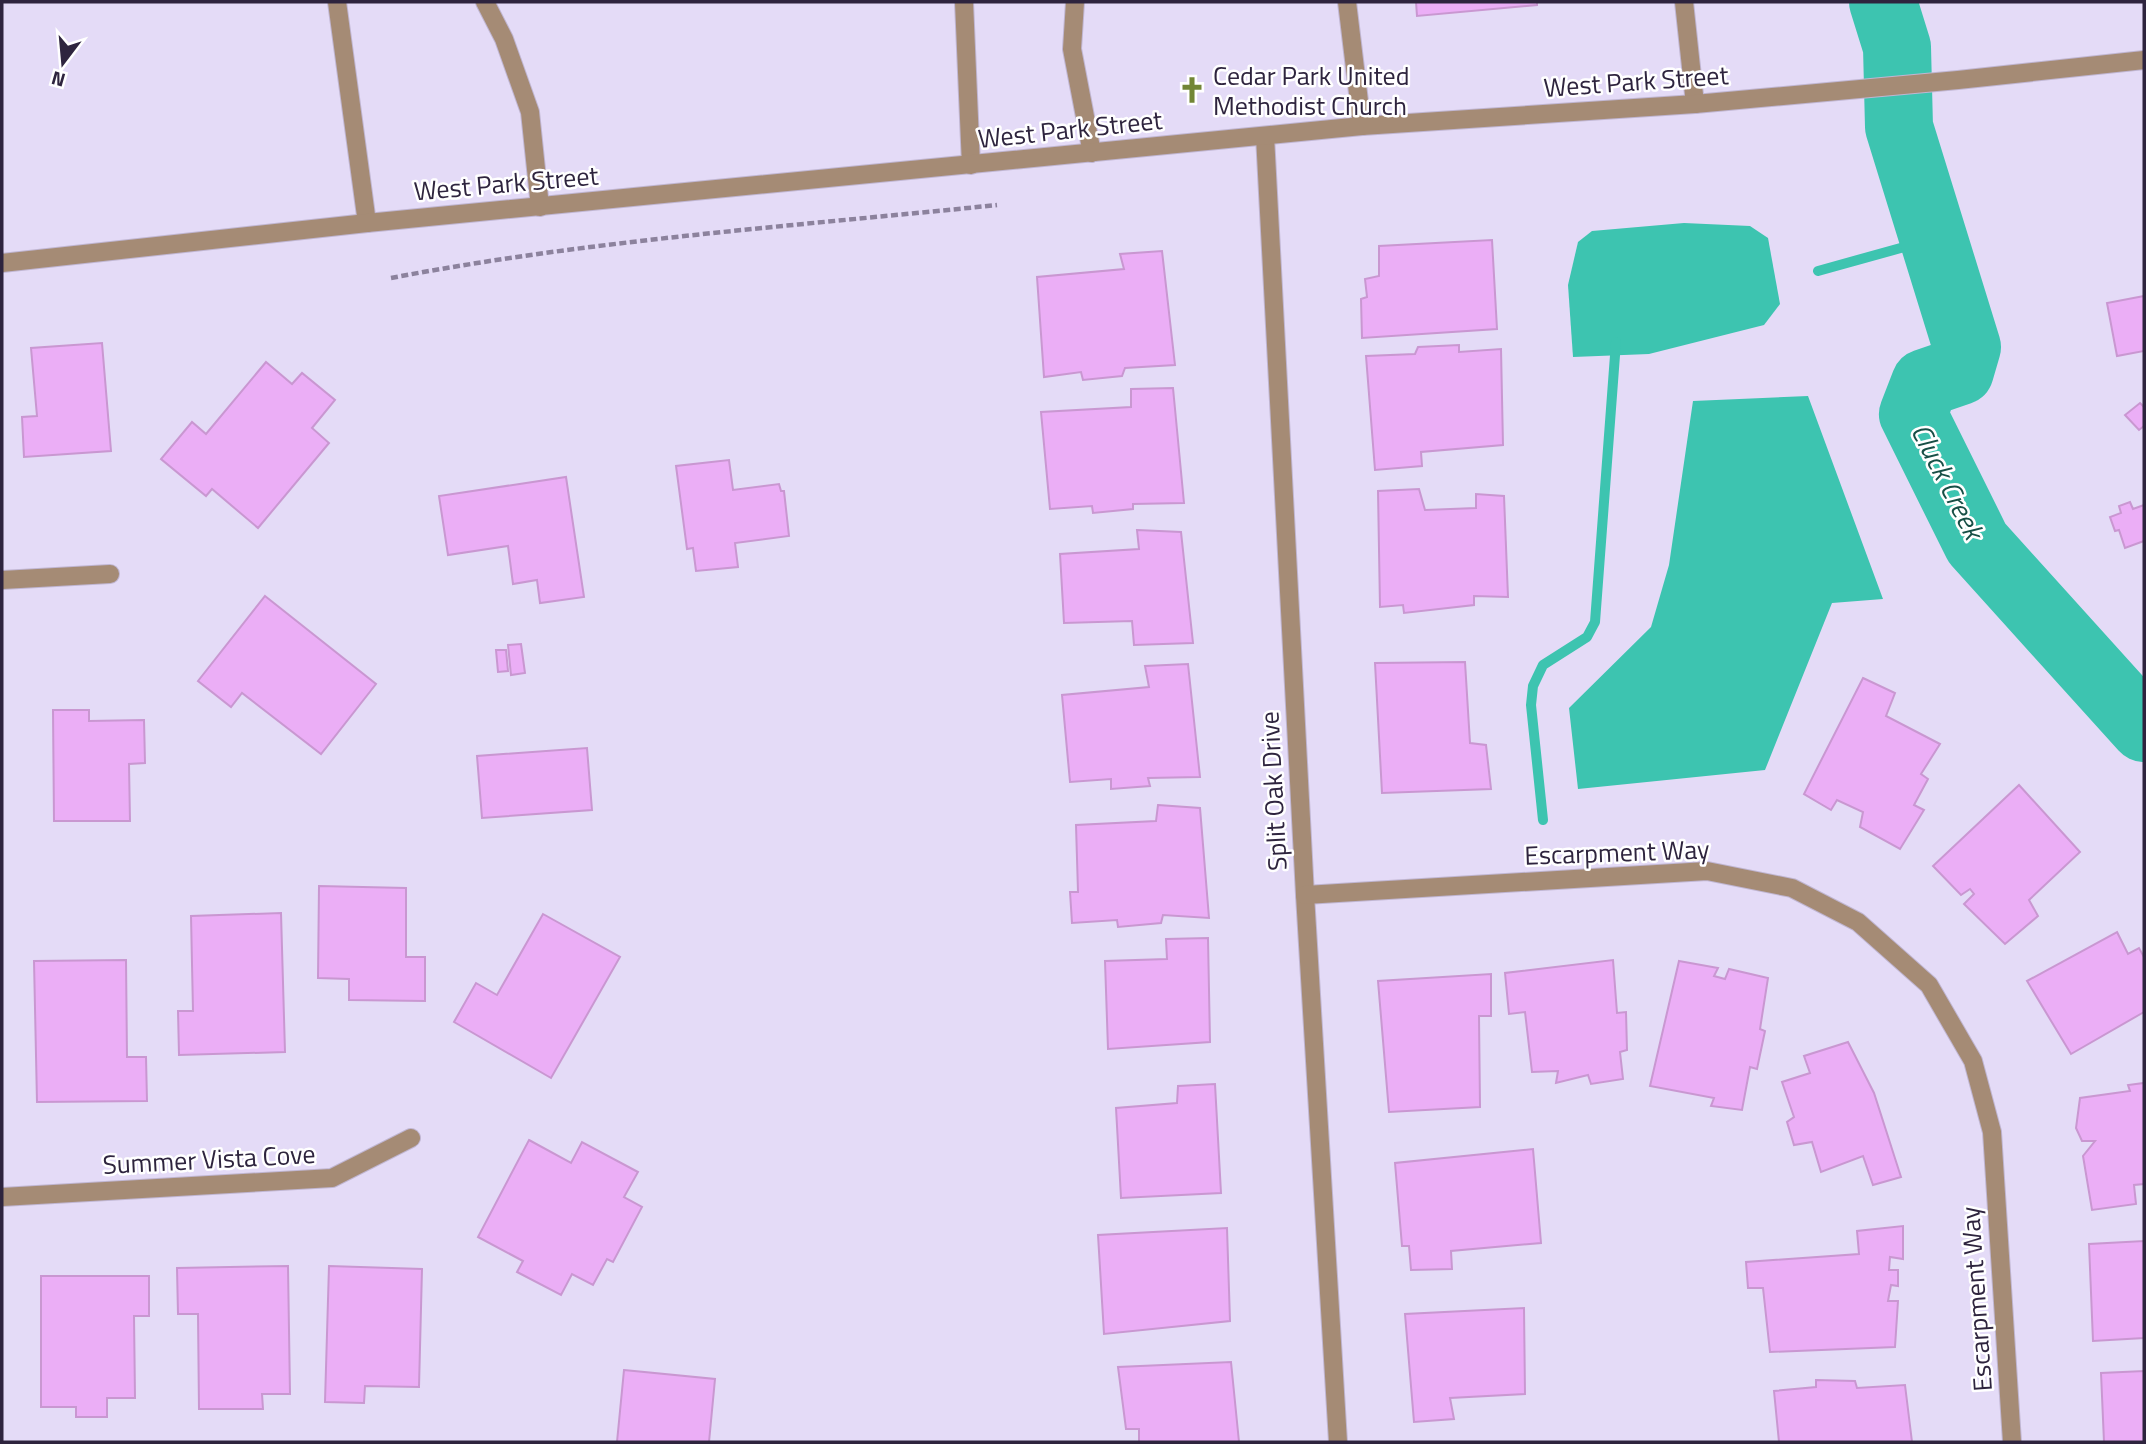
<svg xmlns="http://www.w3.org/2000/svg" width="2146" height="1444" font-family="'Titillium Web',sans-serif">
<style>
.water{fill:#3dc4b0}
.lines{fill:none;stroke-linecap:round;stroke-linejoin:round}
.stream{stroke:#3dc4b0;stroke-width:10}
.river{stroke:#3dc4b0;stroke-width:68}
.building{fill:#ebaef6;stroke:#c997d1;stroke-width:2}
.service-casing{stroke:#c0b6d2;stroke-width:20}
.minor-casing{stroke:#c0b6d2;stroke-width:20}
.tertiary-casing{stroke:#c0b6d2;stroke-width:20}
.path{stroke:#8c829d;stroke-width:4.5;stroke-dasharray:7 3.5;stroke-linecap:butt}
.service{stroke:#a58b75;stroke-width:18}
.minor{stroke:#a58b75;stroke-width:18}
.tertiary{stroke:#a58b75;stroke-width:18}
.labels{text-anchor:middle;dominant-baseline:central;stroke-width:5;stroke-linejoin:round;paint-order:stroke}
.poi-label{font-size:26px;fill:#2e243e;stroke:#fff;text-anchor:start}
.street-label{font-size:26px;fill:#2e243e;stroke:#fff}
.water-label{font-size:28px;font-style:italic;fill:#174f46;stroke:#fff}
</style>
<rect width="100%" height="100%" fill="#e4dbf7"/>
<g class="water">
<path d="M1684 223 1750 226 1768 238 1780 304 1764 325 1649 354 1573 357 1568 285 1578 242 1592 231Z"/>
<path d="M1808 396 1883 599 1832 603 1765 770 1578 789 1569 708 1651 627 1669 565 1693 401Z"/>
</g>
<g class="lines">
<g class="stream">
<path d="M1818 271 1933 239"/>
<path d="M1543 820 1531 705 1533 686 1543 665 1587 637 1595 622 1616 342"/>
</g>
<path class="river" d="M1883 2 1897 47 1899 127 1967 347 1960 371 1925 383 1913 414 1977 543 2144 728"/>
</g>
<g class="building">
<path d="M1416 2H1537V5L1417 16Z"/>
<path d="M1492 240 1497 329 1362 338 1361 299 1367 297 1365 279 1379 276V246Z"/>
<path d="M1162 251 1175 365 1125 368 1122 376 1083 380 1081 372 1044 377 1037 277 1124 269 1120 254Z"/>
<path d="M2144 296V351L2117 356 2107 303Z"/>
<path d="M102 343 111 451 24 457 22 417 37 416 31 348Z"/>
<path d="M1459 345V352L1501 349 1503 445 1421 452 1422 466 1375 470 1366 356 1415 354 1418 347Z"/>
<path d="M266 362 292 384 302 373 335 400 312 428 329 443 258 528 212 489 206 496 161 459 192 422 206 434Z"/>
<path d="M1173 388 1184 503 1133 504V509L1093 513 1092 506 1050 509 1041 412 1131 407V389Z"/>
<path d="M2140 403 2144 407V426L2139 430 2125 415Z"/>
<path d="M729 460 733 490 779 484 781 491H784L789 536 735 543 738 567 696 571 693 548 687 549 676 466Z"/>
<path d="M566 477 584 597 540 603 537 580 513 584 508 546 448 555 439 496Z"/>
<path d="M1419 489 1425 510 1476 508V494L1504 496 1508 597 1474 596V605L1404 613 1403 605 1380 607 1378 491Z"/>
<path d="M2130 502 2133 509 2144 505V541L2125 548 2119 530 2115 531 2110 517 2121 513 2119 506Z"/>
<path d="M1137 530 1181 532 1193 643 1134 645 1132 621 1064 623 1060 554 1139 549Z"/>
<path d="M265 596 376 684 321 754 242 693 231 707 198 681Z"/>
<path d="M521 644 525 673 511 675 508 645Z"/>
<path d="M496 650H506L508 671 498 672Z"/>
<path d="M1465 662 1470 743 1486 745 1491 789 1382 793 1375 663Z"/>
<path d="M1188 664 1200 777 1148 778 1150 786 1111 789V779L1070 782 1062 695 1149 687 1145 666Z"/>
<path d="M1863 678 1895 693 1886 716 1940 744 1921 774 1928 779 1914 805 1924 810 1900 849 1860 827 1863 812 1837 800 1831 810 1804 794Z"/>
<path d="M53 710H89V721L144 720 145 763 129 764 130 821H54Z"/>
<path d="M587 748 592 810 482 818 477 756Z"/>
<path d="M2019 785 2080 852 2029 900 2038 916 2005 944 1964 904 1974 894 1970 889 1961 895 1933 866Z"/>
<path d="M1158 805 1200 808 1209 918 1163 915 1161 923 1118 927 1117 920 1072 923 1070 892H1078L1076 825 1156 821Z"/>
<path d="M319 886 406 888V957H425V1001L349 1000V979L318 978Z"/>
<path d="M281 913 285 1052 179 1055 178 1011H193L191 916Z"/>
<path d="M543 914 620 957 551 1078 454 1022 476 983 497 995Z"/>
<path d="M2117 932 2128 954 2139 948 2144 957V1012L2071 1054 2027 981Z"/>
<path d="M1208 938 1210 1042 1108 1049 1105 961 1167 959 1166 939Z"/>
<path d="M126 960 127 1057H146L147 1101 37 1102 34 961Z"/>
<path d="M1613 960 1617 1013 1626 1012 1627 1050 1620 1052 1623 1079 1591 1084 1588 1075 1556 1083 1558 1071 1532 1072 1525 1012 1509 1014 1505 973Z"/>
<path d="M1679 961 1718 968 1714 976 1725 979 1729 969 1768 978 1760 1029 1765 1031 1757 1069 1750 1067 1742 1110 1711 1106 1714 1098 1650 1086Z"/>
<path d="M1491 974V1016H1479L1480 1107 1389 1112 1378 981Z"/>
<path d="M1848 1042 1874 1093 1901 1177 1873 1185 1863 1156 1821 1172 1812 1142 1794 1145 1787 1122 1794 1117 1782 1082 1810 1073 1804 1056Z"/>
<path d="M2144 1083V1184L2134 1185 2136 1204 2092 1210 2083 1156 2095 1141H2082L2076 1128 2080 1098 2130 1091 2128 1085Z"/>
<path d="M1215 1084 1221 1193 1121 1198 1116 1108 1177 1103 1178 1086Z"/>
<path d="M529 1140 571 1163 582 1142 638 1172 624 1197 642 1207 613 1262 607 1259 593 1285 572 1274 561 1295 517 1272 523 1261 478 1237Z"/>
<path d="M1533 1149 1541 1243 1451 1251 1452 1269 1411 1270 1409 1246H1402L1395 1163Z"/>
<path d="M1903 1226V1259L1890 1257 1889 1270H1898V1286L1891 1285 1888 1301H1898L1895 1347 1770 1352 1763 1288H1748L1746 1262 1859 1254 1857 1231Z"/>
<path d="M1227 1228 1230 1321 1104 1334 1098 1235Z"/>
<path d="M2144 1241V1338L2093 1341 2089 1244Z"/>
<path d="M288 1266 290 1394H262L263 1409H199L198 1314H178L177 1268Z"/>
<path d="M329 1266 422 1269 419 1387 365 1386 364 1403 325 1402Z"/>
<path d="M41 1276H149V1316H134L135 1398H107V1417H76V1407H41Z"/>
<path d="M1524 1308 1525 1394 1450 1398 1454 1419 1414 1422 1405 1314Z"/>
<path d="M1231 1362 1239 1442H1139V1429H1126L1118 1367Z"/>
<path d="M624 1370 715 1379 709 1442H617Z"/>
<path d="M2144 1371V1442H2104L2101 1373Z"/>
<path d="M1816 1380 1855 1381 1857 1388 1905 1385 1912 1442H1779L1774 1391 1816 1387Z"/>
</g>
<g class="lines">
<defs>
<g id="service">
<path d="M337 2 367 223"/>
<path d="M485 2 504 39 530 112 540 207"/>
<path d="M964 2 971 165"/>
<path d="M1075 2 1072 49 1092 153"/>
<path d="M1347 2 1362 126"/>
<path d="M1684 2 1695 104"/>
</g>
<g id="minor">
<path d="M1265 136 1305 895 1338 1442"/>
<path d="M2 580 110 574"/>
<path d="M1305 895 1707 871 1792 888 1858 922 1929 985 1973 1061 1992 1132 2012 1442"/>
<path d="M2 1197 332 1178 411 1138"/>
</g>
<path id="tertiary" d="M2 263 367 223 1362 126 1695 104 1958 80 2144 60"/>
</defs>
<use href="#service" class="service-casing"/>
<use href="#minor" class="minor-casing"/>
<use href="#tertiary" class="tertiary-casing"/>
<path class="path" d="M391 278C590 240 795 226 997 205"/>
<use href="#service" class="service"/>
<use href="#minor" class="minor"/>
<use href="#tertiary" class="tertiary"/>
</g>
<defs>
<symbol id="church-bare" viewBox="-9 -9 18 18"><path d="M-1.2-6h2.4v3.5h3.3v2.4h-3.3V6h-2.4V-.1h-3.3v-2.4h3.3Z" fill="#728636" stroke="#fff" stroke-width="2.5" paint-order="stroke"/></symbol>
</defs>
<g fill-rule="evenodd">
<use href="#church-bare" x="1173" y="71" width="38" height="38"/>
</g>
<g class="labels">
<g class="poi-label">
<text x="1213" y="75">Cedar Park United<tspan x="1213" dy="30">Methodist Church</tspan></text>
</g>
<g class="street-label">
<text transform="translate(1636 81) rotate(-4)">West Park Street</text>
<text transform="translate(1070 129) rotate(-6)">West Park Street</text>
<text transform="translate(506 183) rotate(-5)">West Park Street</text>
<text transform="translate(1273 791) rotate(-93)">Split Oak Drive</text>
<text transform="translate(1617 852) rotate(-2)">Escarpment Way</text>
<text transform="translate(209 1159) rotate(-3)">Summer Vista Cove</text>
<text transform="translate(1976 1299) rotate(-94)">Escarpment Way</text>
</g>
<g class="water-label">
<text transform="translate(1948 481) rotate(63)">Cluck Creek</text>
</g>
</g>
<rect width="2146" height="1444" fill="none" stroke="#2e243e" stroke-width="7"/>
<g transform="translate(63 63) rotate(196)" stroke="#ffffff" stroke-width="5" paint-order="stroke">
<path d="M0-5L12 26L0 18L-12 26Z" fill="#2e243e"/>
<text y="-10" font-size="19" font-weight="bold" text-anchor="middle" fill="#2e243e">N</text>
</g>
</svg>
